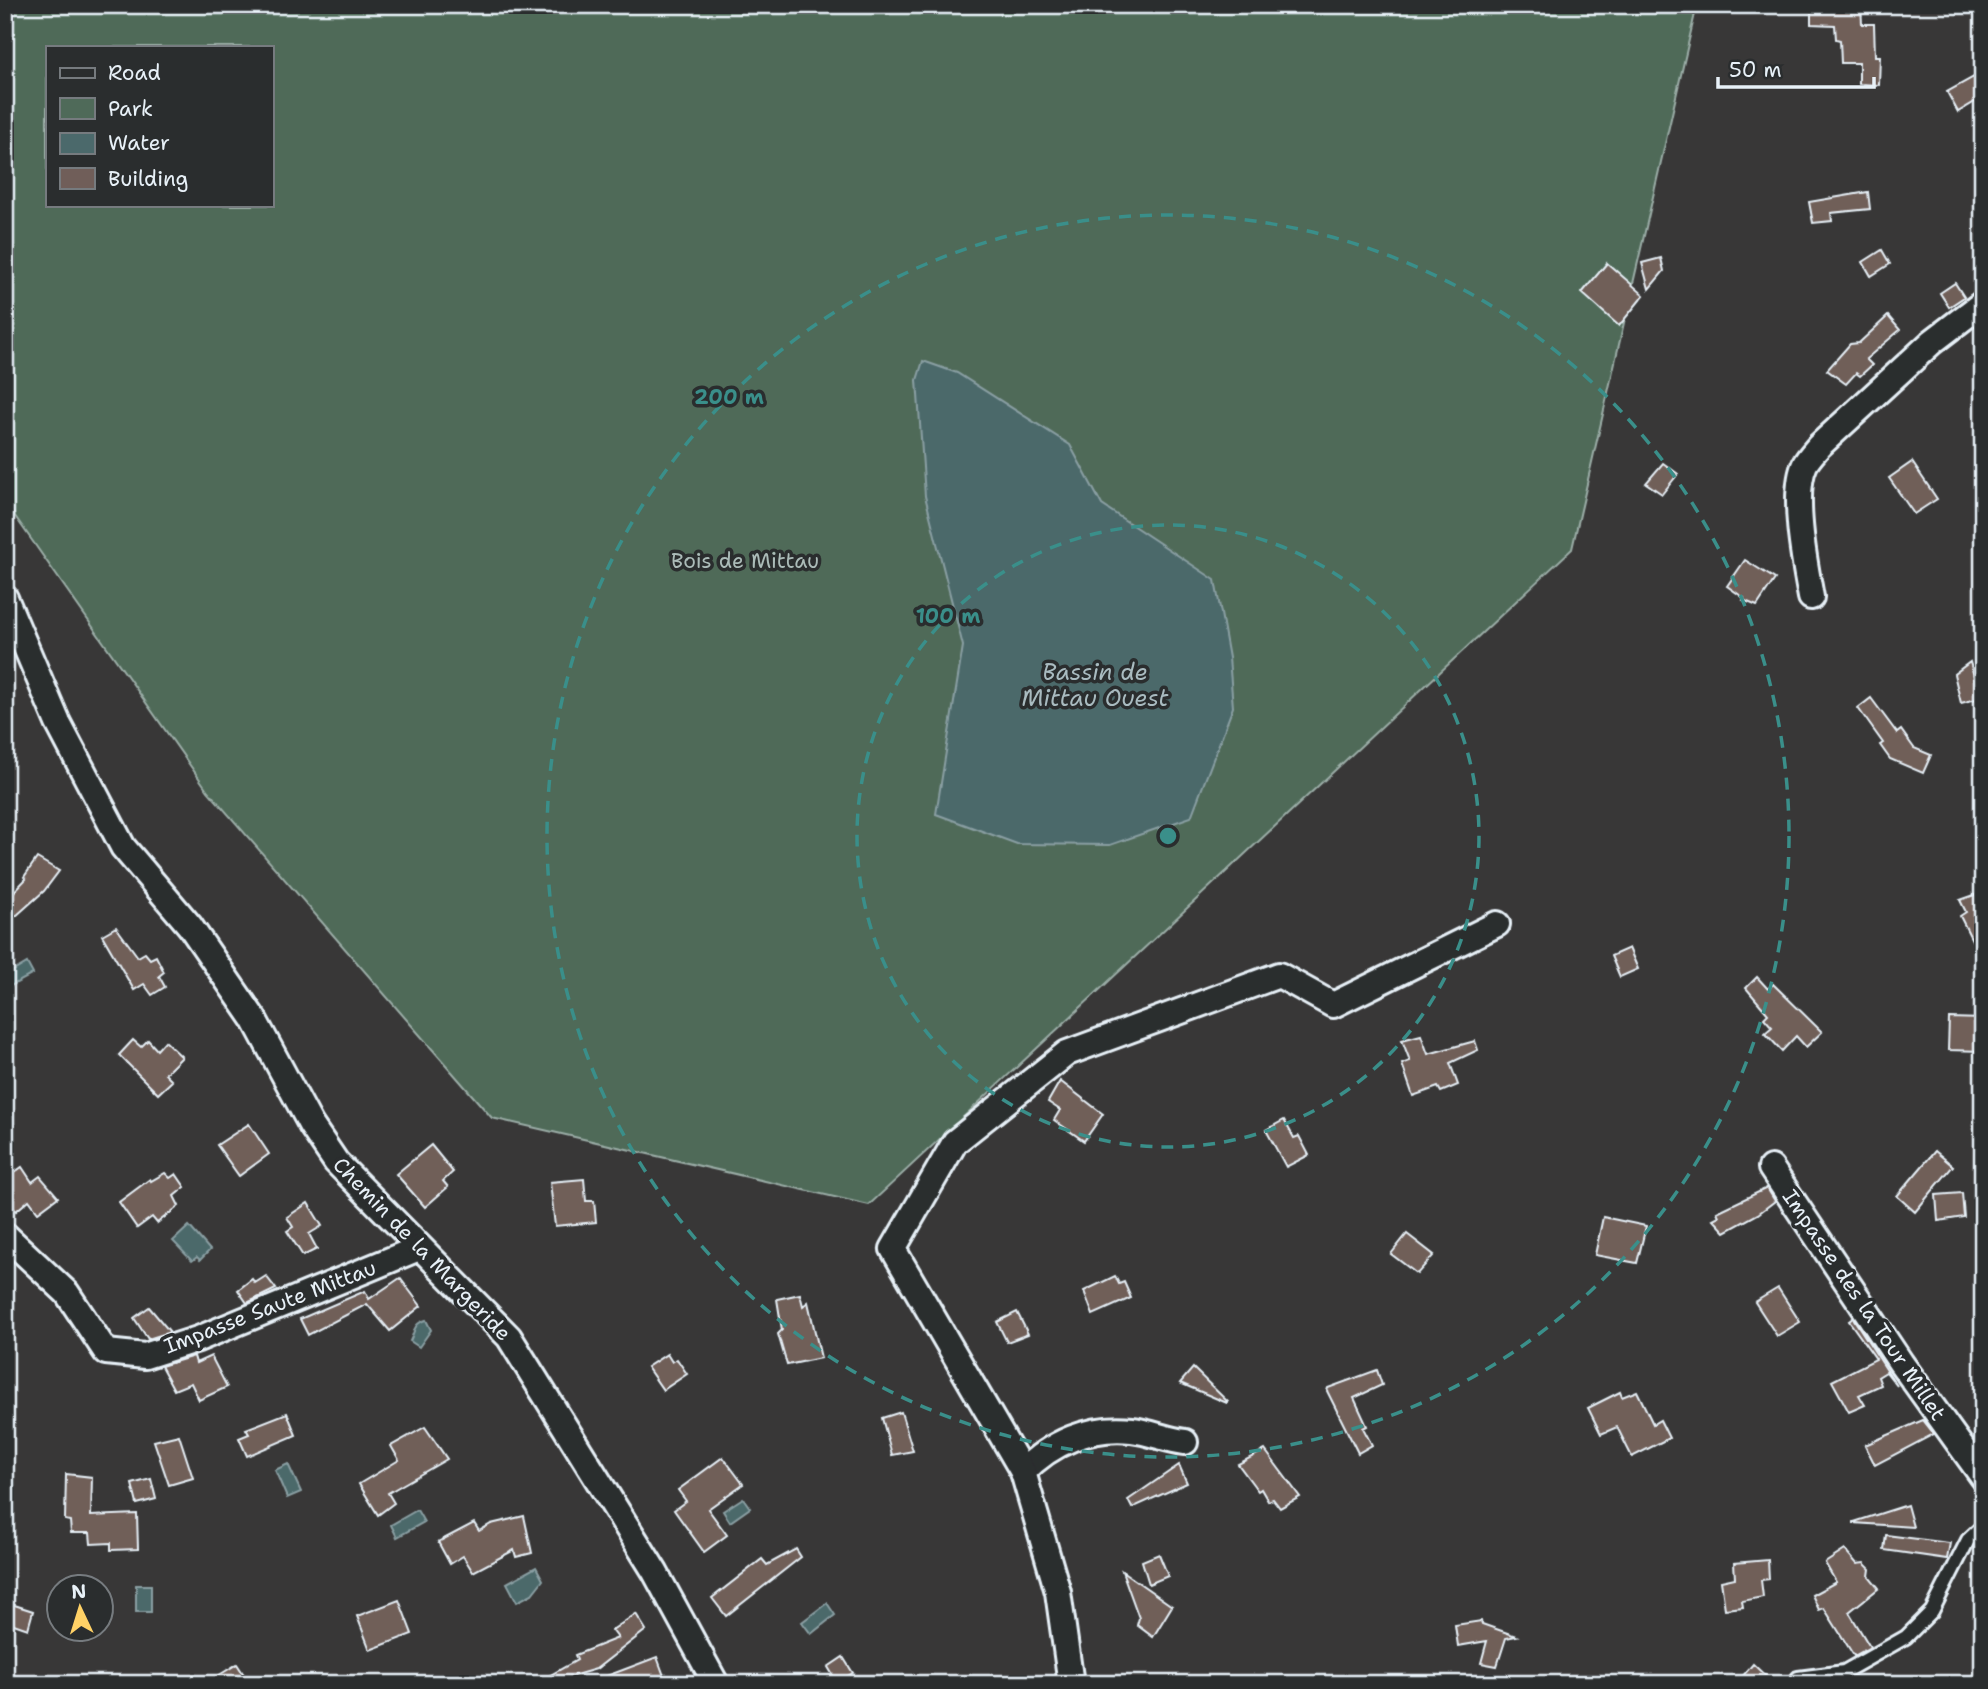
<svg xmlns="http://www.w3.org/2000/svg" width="1988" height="1689" font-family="'Shantell Sans',sans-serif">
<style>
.green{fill:#4f6a59;stroke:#9caea8;stroke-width:2;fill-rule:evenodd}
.water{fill:#4b696b;stroke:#8a9fa3;stroke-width:2}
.building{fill:#705e59;stroke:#e8f1f8;stroke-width:2}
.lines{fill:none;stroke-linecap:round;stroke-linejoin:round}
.service-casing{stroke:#e8f1f8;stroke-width:18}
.minor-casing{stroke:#e8f1f8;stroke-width:30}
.service{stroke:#2a2d2e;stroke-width:12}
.minor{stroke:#2a2d2e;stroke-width:24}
.ring{fill:none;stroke:#3a8f8a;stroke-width:3.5;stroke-dasharray:12 9}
.labels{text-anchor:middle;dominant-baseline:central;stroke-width:7;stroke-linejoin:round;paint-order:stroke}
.park-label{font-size:21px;fill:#abbbb8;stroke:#2a2d2e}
.street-label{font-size:21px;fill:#e8f1f8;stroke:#2a2d2e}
.water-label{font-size:23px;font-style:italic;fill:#a9bbc0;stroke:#2a2d2e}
.centre{fill:#3a8f8a;stroke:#2a2d2e;stroke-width:3.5}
.ring-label{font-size:21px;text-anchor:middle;font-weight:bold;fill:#3a8f8a;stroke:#2a2d2e;stroke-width:7;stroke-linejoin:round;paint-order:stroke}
</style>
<rect width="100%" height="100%" fill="#383737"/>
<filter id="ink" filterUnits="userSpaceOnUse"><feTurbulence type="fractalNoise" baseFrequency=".0143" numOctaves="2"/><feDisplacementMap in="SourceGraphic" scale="14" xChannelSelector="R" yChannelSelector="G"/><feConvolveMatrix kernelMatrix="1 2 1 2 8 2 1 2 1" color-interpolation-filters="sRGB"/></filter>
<g filter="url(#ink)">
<path class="green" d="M5 5H1697L1572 549 869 1205 492 1118 208 791 5 502ZM47 47H271V205H47Z"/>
<g class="water">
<path d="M923 361 957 373 1070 445 1102 505 1215 580 1229 658 1233 707 1191 817 1110 845 1017 844 936 814 963 646 925 496 917 380Z"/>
<path d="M27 963 33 974 11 986 5 976Z"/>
<path d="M189 1226 210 1250 200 1260 197 1257 192 1261 173 1241Z"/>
<path d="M426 1320 431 1330 419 1347 410 1341C415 1332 413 1323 426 1320Z"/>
<path d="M288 1464 301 1492 287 1498 275 1470Z"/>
<path d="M743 1498 750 1508 730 1522 723 1511Z"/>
<path d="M417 1510 424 1522 397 1537 391 1525Z"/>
<path d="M536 1567 543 1580 532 1594 517 1602 507 1583Z"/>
<rect x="136" y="1585" width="15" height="27"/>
<path d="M827 1603 835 1615 811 1634 802 1622Z"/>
</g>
<g class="building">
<path d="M1811 5H1861L1862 24H1874L1875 56H1880L1879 85 1859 84V63H1841L1840 40 1836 39 1835 25 1811 24Z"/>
<path d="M1974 77 1983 97 1958 112 1947 92Z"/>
<path d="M1868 192 1870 209 1831 213 1832 221 1813 223 1809 202Z"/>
<path d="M1882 250 1890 264 1871 276 1863 262Z"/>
<path d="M1661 258 1664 271 1649 289 1642 263Z"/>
<path d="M1607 263 1644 295 1619 326 1582 293Z"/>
<path d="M1955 283 1964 297 1949 307 1940 293Z"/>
<path d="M1888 316 1900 330 1866 359 1872 365 1860 376 1856 373 1846 384 1827 370 1850 344 1859 343Z"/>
<path d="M1912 462 1937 499 1914 514 1889 478Z"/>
<path d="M1663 463 1678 474 1662 494 1646 483Z"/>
<path d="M1745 560 1775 579 1757 606 1743 600 1744 598 1727 586Z"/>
<path d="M1970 662 1980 698 1961 703 1954 674Z"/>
<path d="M1871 698 1897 733 1901 730 1914 748 1931 755 1923 773 1890 759 1880 745 1883 743 1858 708Z"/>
<path d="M37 858 59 871 44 891 16 916 5 909V901L26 879 24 877Z"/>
<path d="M1983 892V962L1960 916 1966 912 1960 900Z"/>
<path d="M116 927 138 957 145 953 150 959 156 956 164 972 159 976 165 987 152 995 144 984 134 990 102 935Z"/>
<path d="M1629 948 1638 969 1620 977 1611 956Z"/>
<path d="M1757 977 1768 989 1773 984 1822 1032 1806 1047 1796 1036 1782 1051 1765 1033 1772 1027 1764 1018 1768 1014 1746 988Z"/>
<path d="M1949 1018 1983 1019V1051L1948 1050Z"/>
<path d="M1421 1035 1428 1054 1475 1041 1478 1050 1450 1063 1458 1085 1441 1092 1438 1087 1413 1096 1402 1064 1410 1061 1402 1040Z"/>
<path d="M133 1040 141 1047 148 1040 157 1050 165 1041 182 1057 165 1074 172 1081 158 1094 119 1055Z"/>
<path d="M1060 1081 1103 1114 1084 1141 1054 1120 1060 1110 1048 1102Z"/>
<path d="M1284 1120 1294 1138 1299 1136 1309 1155 1286 1167 1266 1130Z"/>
<path d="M249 1124 269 1154 239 1176 217 1145Z"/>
<path d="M431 1145 453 1172 443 1181 448 1187 425 1207 396 1174Z"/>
<path d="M1935 1151 1953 1166 1915 1212 1897 1196Z"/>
<path d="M22 1167 32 1182 40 1176 58 1197 38 1212 29 1200 16 1211 5 1199V1179Z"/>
<path d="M165 1173 170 1178 176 1174 185 1187 174 1196 179 1206 157 1223 152 1217 137 1228 119 1202 150 1179 151 1181Z"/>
<path d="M584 1179 586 1201H594L596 1222 555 1226 550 1182Z"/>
<path d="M1767 1188 1775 1201 1758 1214 1725 1232 1713 1219 1719 1216 1717 1212Z"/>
<path d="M1962 1193 1964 1217 1938 1221 1936 1195Z"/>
<path d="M308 1203 322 1226 309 1234 317 1249 303 1256 287 1231 293 1227 287 1217Z"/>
<path d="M1603 1217 1646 1226 1637 1263 1595 1255Z"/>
<path d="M1407 1234 1434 1255 1417 1274 1391 1254Z"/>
<path d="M266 1276 276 1289 247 1303 238 1290 252 1279 255 1283Z"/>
<path d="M1115 1276 1119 1284 1124 1282 1131 1298 1093 1315 1084 1291Z"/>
<path d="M400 1278 421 1306 390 1331 367 1304 308 1335 300 1319 365 1291 369 1299Z"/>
<path d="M1778 1288 1800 1322 1777 1336 1755 1302Z"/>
<path d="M800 1294 803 1306 808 1302 821 1358 787 1365 778 1334 782 1330 777 1299Z"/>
<path d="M149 1307 170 1332 148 1339 134 1318Z"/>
<path d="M1017 1312 1028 1334 1007 1342 997 1322Z"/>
<path d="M1853 1318 1897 1386 1886 1372 1878 1377 1881 1385 1859 1395 1865 1405 1849 1412 1832 1381 1876 1359 1849 1321Z"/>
<path d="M667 1354 672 1362 677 1359 687 1374 663 1390 647 1367Z"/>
<path d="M194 1356 196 1363 211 1356 227 1387 199 1400 191 1383 174 1390 161 1366Z"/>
<path d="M1193 1368 1228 1402 1227 1403 1180 1383Z"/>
<path d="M1377 1370 1382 1385 1354 1398 1367 1426 1363 1428 1372 1445 1358 1453 1327 1391 1328 1388Z"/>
<path d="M1637 1391 1653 1424 1660 1420 1669 1438 1632 1457 1617 1427 1601 1434 1588 1408 1620 1392 1622 1397Z"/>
<path d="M901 1412 913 1451 892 1455 882 1418Z"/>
<path d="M287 1413 296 1435 247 1456 239 1438 249 1434 246 1429Z"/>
<path d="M1923 1420 1934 1434 1875 1465 1865 1445Z"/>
<path d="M425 1427 447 1459 388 1493 394 1503 378 1515 359 1484 399 1460 391 1446Z"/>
<path d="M179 1435 193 1478 169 1485 154 1441Z"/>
<path d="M1265 1450 1300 1497 1280 1508 1273 1499 1268 1501 1261 1489 1258 1491 1238 1464Z"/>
<path d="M723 1457 743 1484 708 1509 727 1535 704 1552 674 1510 686 1501 678 1490Z"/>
<path d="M1179 1465 1187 1483 1132 1508 1128 1500Z"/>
<path d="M66 1474 92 1477 91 1516 137 1514 138 1549 111 1550V1543L91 1544 90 1533H71L70 1521 65 1520Z"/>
<path d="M151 1479 156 1499 137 1504 132 1484Z"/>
<path d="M1907 1505 1913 1527 1854 1523V1522Z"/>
<path d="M524 1516 532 1553 516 1557 514 1550 473 1572 463 1556 450 1564 438 1542 474 1523 479 1531 491 1524Z"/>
<path d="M1886 1535 1950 1543 1947 1559 1884 1550Z"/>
<path d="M796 1549 801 1557 726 1616 712 1598 762 1559 767 1565Z"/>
<path d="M1845 1550 1857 1564 1864 1563 1870 1569 1869 1576 1879 1588 1849 1612 1870 1647 1854 1656 1824 1608 1819 1610 1812 1595 1836 1582 1825 1563Z"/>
<path d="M1159 1554 1168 1576 1149 1584 1142 1561Z"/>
<path d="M1768 1560 1769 1579 1761 1580 1763 1597 1742 1601 1743 1607 1725 1609 1721 1581 1735 1578 1734 1563Z"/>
<path d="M1122 1571 1172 1606 1153 1637 1137 1625 1139 1618Z"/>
<path d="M399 1600 412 1634 370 1650 357 1616Z"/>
<path d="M5 1602 33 1611 28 1629 5 1621Z"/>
<path d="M636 1614 646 1630 596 1669 552 1682 549 1676 577 1660 575 1655 618 1638 612 1630Z"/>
<path d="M1481 1621 1482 1624 1516 1636 1506 1638 1497 1666 1481 1663 1487 1641 1458 1646 1455 1625Z"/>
<path d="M657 1657 667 1684H591V1682Z"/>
<path d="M843 1657 853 1673 837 1682 828 1667Z"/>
<path d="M237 1664 250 1684H205Z"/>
<path d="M1753 1664 1774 1684H1736Z"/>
</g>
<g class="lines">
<defs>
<path id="service" d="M1798 1678 1844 1672 1906 1637 1932 1611 1968 1540 1983 1526"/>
<g id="minor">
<path d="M1811 597C1805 565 1791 493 1805 464 1809 457 1815 451 1819 446L1932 342 1983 303"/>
<path d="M5 598 58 723 123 847 190 926 254 1019 311 1125 336 1162 509 1337 655 1572 716 1684"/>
<path d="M1771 1168 1901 1363 1983 1477"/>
<path d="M5 1235 67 1293 106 1352 145 1356 198 1339 419 1248"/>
<path d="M1023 1472C1050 1443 1091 1425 1132 1430 1150 1432 1167 1440 1185 1442"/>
<path d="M1071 1684 1058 1592 1023 1472 893 1249 955 1142 1067 1053 1279 975 1333 1005 1497 924"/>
</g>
</defs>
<use href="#service" class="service-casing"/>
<use href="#minor" class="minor-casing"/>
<use href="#service" class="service"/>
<use href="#minor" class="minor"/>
</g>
</g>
<g class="ring">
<circle cx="1168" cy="836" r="311"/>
<circle cx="1168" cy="836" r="621"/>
</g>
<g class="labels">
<g class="park-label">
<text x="745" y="561">Bois de Mittau</text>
</g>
<g class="street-label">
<text transform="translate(422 1249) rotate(46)">Chemin de la Margeride</text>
<text transform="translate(1864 1305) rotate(56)">Impasse des la Tour Millet</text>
<text transform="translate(270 1307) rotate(-21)">Impasse Saute Mittau</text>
</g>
<g class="water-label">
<text x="1095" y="672">Bassin de<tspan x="1095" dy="26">Mittau Ouest</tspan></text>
</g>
</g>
<circle cx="1168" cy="836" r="10" class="centre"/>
<g class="ring-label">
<text x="729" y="404">200 m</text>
<text x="948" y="623">100 m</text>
</g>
<rect width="1988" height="1689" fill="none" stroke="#2a2d2e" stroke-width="28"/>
<rect x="14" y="14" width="1960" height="1661" fill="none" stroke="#e8f1f8" stroke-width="2.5" filter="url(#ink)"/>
<rect x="46" y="46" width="228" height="161" fill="#2a2d2e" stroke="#767b7f" stroke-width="2"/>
<rect x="60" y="68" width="35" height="10" fill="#2a2d2e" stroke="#767b7f" stroke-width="2"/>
<text x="108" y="80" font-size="21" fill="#e8f1f8">Road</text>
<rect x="60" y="98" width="35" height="21" fill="#4f6a59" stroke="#767b7f" stroke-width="2"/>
<text x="108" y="116" font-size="21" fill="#e8f1f8">Park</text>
<rect x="60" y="133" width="35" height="21" fill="#4b696b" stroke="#767b7f" stroke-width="2"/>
<text x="108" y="150" font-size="21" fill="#e8f1f8">Water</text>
<rect x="60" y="168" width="35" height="21" fill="#705e59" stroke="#767b7f" stroke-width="2"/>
<text x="108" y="186" font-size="21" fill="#e8f1f8">Building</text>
<g transform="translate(80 1608) rotate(356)"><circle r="33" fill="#2a2d2e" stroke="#767b7f" stroke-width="2"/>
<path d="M0-5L12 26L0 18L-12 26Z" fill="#ffd166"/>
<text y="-10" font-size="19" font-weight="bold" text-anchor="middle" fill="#e8f1f8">N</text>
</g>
<path d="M1718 77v10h156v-10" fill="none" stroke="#e8f1f8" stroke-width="3.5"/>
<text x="1729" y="77" font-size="21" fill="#e8f1f8" stroke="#2a2d2e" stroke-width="5" paint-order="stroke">50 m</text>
</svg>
